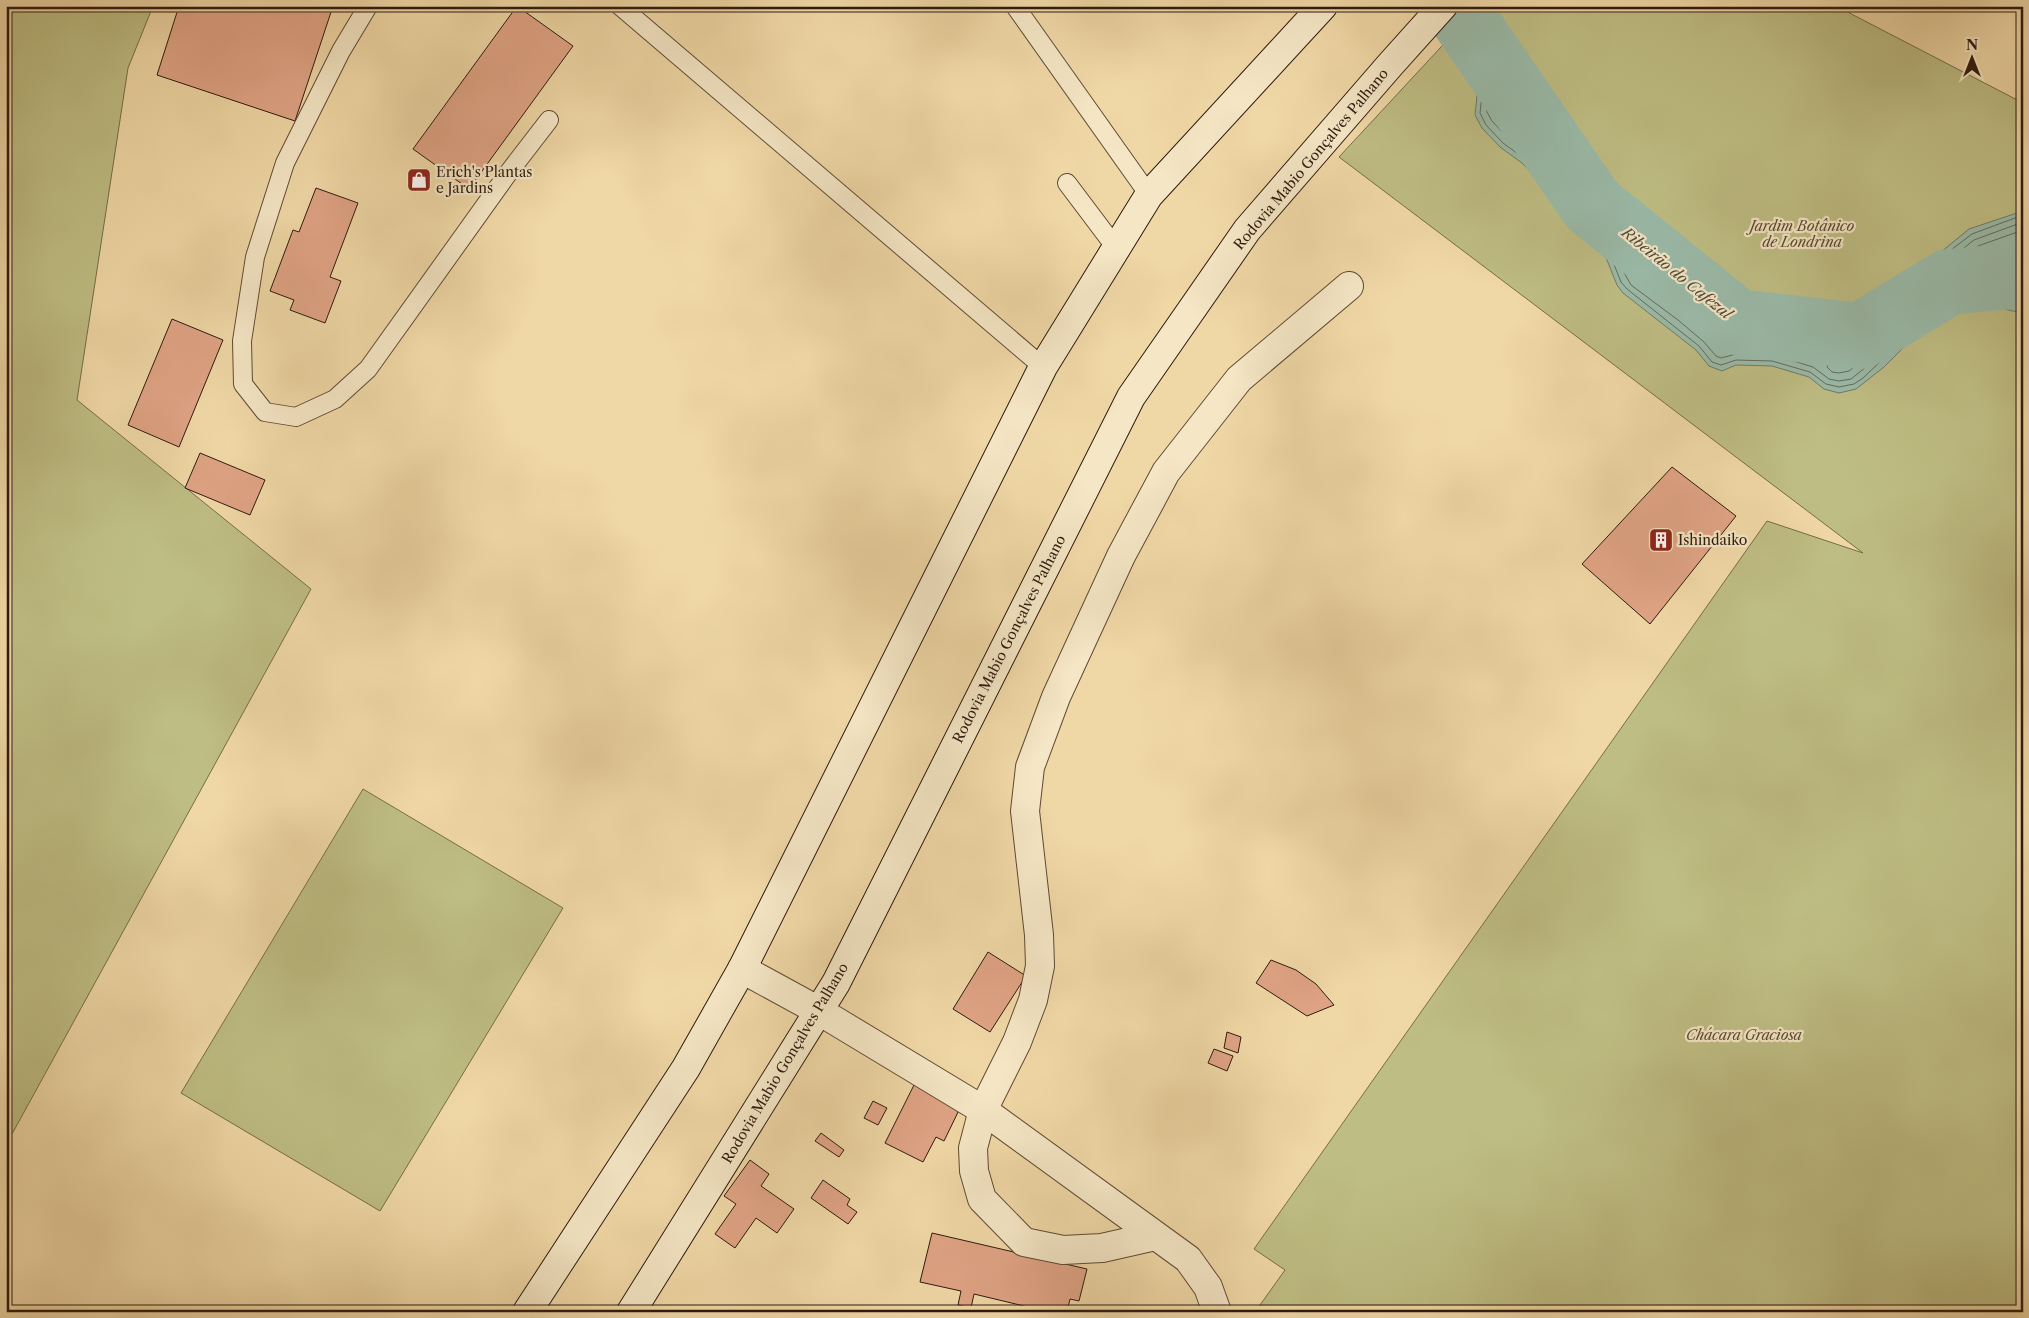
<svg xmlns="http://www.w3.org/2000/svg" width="2029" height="1318" font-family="'Libre Caslon Text',serif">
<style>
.green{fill:#bebd83;stroke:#766c49}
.water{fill:#9abaa8;stroke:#6f7a6b}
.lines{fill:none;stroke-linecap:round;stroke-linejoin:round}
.shore{stroke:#646a5c;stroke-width:1}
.river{stroke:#9abaa8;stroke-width:66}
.building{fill:#e0a485;stroke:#2e1a0f}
.service-casing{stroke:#5e4a35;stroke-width:20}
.minor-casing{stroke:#5e4a35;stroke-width:30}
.secondary-casing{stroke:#2e1a0f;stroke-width:30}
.service{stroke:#f5e6c5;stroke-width:18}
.minor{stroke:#f5e6c5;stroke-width:28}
.secondary{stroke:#f5e6c5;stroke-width:28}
.labels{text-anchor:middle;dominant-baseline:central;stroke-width:4.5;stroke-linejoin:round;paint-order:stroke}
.street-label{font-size:14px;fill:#2e1a0f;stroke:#f5e6c5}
.poi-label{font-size:14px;fill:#2e1a0f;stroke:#f5e6c5;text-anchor:start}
.park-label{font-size:14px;font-style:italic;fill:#594b32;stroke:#f5e6c5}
.water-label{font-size:15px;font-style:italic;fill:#4e4a3d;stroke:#f5e6c5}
</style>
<rect width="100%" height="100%" fill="#f0d8a6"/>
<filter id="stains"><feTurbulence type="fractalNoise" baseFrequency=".004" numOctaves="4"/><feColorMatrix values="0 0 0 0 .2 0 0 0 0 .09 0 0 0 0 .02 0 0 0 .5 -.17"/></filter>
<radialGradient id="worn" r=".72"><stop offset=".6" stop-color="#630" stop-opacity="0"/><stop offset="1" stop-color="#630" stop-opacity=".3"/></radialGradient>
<g class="green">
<path d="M6 6H153L128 68 77 400 311 589 6 1145Z"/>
<path d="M1479 6H1836L2023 103V1312H1255L1285 1270 1254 1249 1767 521 1863 553 1339 157Z"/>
<path d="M363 789 563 908 380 1211 181 1093Z"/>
</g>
<path class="water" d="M1475 31 1484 43 1489 55 1499 70 1500 91 1517 117 1526 125 1561 146 1583 164 1605 198 1666 243C1671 251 1671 260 1676 268L1703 296 1719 308 1765 336 1795 343 1824 345 1839 342 1844 337 1853 317 1888 283 1903 272 1941 252 1969 229 2023 211V312C2010 312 2004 308 1992 305 1977 302 1962 303 1947 304L1884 367 1856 389 1839 393 1824 389 1809 377 1772 366 1736 365 1722 371 1709 366 1696 350 1623 293 1617 285 1601 245 1580 217 1544 186 1522 163 1500 147 1482 128 1475 115 1478 86 1476 68 1471 57Z"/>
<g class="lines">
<g class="shore">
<path d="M2023 215 1972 234 1943 256 1906 276 1891 286 1858 320 1848 340 1841 346 1824 350H1808L1764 340 1717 313 1700 300 1672 271 1662 246 1602 201 1580 167 1558 151 1523 129 1514 121 1496 93 1494 72 1481 51 1477 52 1483 85 1480 113 1486 125 1503 143 1525 159 1547 182 1584 214 1605 242 1621 282 1627 289 1699 346 1712 362 1721 365 1736 360 1772 361 1810 372 1826 384 1839 387 1854 384 1863 378 1945 300 1970 298 1993 300 2011 307H2023"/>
<path d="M2023 222 1974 240 1947 261 1895 291 1863 323 1853 344 1844 352 1824 357 1778 351 1775 352 1774 350 1759 345 1713 318 1696 305 1667 275 1657 250 1597 206 1575 172 1555 156 1518 133 1508 124 1491 99 1487 100V112L1492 121 1508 138 1530 155 1552 178 1589 211 1611 239 1622 269 1631 285 1678 320 1704 342 1716 356 1721 358 1736 354 1773 355 1775 353 1777 356 1813 367 1829 379 1839 381 1851 379 1876 359 1943 294 1971 292 1994 294 2012 301H2023"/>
<path d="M2023 230 1978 246 1951 268 1913 288 1900 297 1870 327 1856 352 1846 359 1828 364 1827 367 1832 372 1839 373 1849 371 1871 353 1935 290C1948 281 1980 284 1996 287 2006 289 2013 293 2023 293"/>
<path d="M1619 234 1651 255 1655 270 1660 279 1690 309 1708 324 1739 342V346L1721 350 1709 336 1682 314 1637 279 1629 266 1618 237Z"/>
</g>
<path class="river" d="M1455 6 1592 205 1737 322 1860 336 1949 282 2023 275"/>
</g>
<g class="building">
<path d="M179 6H333L295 121 157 75Z"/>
<path d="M517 6 573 46 469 189 413 149Z"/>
<path d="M316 188 358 203 330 277 341 281 325 323 290 310 294 300 270 291 293 230 299 232Z"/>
<path d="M172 319 223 340 179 447 128 425Z"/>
<path d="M200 453 265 480 250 515 185 488Z"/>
<path d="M1672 467 1736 516 1650 624 1582 564Z"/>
<path d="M988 952 1026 976 990 1032 953 1009Z"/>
<path d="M1271 960 1296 970 1316 984 1334 1005 1307 1016 1256 983Z"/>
<path d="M1227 1032 1241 1037 1238 1053 1224 1048Z"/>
<path d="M1214 1049 1233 1056 1227 1071 1208 1063Z"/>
<path d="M915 1083 961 1106 944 1141 936 1137 923 1162 885 1143Z"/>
<path d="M873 1101 887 1108 878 1125 864 1118Z"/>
<path d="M821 1133 844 1150 839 1157 815 1141Z"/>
<path d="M750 1160 769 1174 761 1186 794 1209 777 1233 756 1218 735 1248 715 1234 736 1204 724 1196Z"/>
<path d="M823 1180 850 1199 847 1205 857 1212 848 1224 811 1198Z"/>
<path d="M932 1233 1087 1269 1079 1301 1070 1299 1067 1312H1049L974 1294 971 1308 958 1305 961 1291 920 1282Z"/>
</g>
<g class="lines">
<defs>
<g id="service">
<path d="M368 6 341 51 285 163 255 257 242 341 243 384 265 412 296 417 335 399 368 369 509 172 549 120"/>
<path d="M620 6 1043 367"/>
<path d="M1015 6 1149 195"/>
<path d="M1067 183 1116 248"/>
</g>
<g id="minor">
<path d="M742 969 819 1011 983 1110 1188 1259 1208 1287 1217 1312"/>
<path d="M1155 1236 1102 1248 1063 1250 1024 1242 982 1199 974 1171 973 1148 983 1110 1017 1042 1033 1000 1040 966 1039 935 1025 811 1030 767 1056 697 1121 556 1166 472 1239 379 1349 286"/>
</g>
<g id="secondary">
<path d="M527 1312 686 1068 742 969 1043 367 1149 195 1323 6"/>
<path d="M631 1312 836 983 1131 397 1247 230 1390 65 1443 6"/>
</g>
</defs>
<use href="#service" class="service-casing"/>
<use href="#minor" class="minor-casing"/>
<use href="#secondary" class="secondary-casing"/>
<use href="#service" class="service"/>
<use href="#minor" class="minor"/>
<use href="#secondary" class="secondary"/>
</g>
<defs>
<symbol id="shop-square" viewBox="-11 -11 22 22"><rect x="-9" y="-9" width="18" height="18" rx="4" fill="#8f2418" stroke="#f5e6c5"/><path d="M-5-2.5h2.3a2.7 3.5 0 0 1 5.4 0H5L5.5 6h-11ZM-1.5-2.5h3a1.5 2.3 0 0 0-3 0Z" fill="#fff"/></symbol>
<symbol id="building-square" viewBox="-11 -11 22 22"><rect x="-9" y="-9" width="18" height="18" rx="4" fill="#8f2418" stroke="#f5e6c5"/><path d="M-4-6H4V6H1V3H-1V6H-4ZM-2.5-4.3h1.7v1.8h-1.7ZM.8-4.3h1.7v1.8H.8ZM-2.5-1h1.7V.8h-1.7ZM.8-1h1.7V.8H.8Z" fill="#fff"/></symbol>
</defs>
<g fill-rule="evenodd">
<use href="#shop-square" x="405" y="166" width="28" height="28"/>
<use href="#building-square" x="1647" y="526" width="28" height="28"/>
</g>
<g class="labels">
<g class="street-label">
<text transform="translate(1311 159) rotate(-50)">Rodovia Mabio Gonçalves Palhano</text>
<text transform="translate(1009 639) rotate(-63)">Rodovia Mabio Gonçalves Palhano</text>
<text transform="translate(785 1063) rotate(-59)">Rodovia Mabio Gonçalves Palhano</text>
</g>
<g class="poi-label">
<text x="436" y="172">Erich's Plantas<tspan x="436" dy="16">e Jardins</tspan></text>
<text x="1678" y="540">Ishindaiko</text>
</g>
<g class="park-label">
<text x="1802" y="226">Jardim Botânico<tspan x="1802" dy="16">de Londrina</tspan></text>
<text x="1744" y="1035">Chácara Graciosa</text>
</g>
<g class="water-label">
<text transform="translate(1677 273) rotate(39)">Ribeirão do Cafezal</text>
</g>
</g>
<rect width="2029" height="1318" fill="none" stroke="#f0d8a6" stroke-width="25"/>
<rect x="8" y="8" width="2014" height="1303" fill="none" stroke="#2e1a0f" stroke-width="2.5"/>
<rect x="12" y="12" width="2004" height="1293" fill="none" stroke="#2e1a0f"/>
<g transform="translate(1972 58)" stroke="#f5e6c5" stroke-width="4" paint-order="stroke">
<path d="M0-4L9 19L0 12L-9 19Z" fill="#2e1a0f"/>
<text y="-8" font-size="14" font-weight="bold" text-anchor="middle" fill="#2e1a0f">N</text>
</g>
<rect width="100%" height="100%" filter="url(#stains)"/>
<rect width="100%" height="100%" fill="url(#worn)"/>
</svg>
